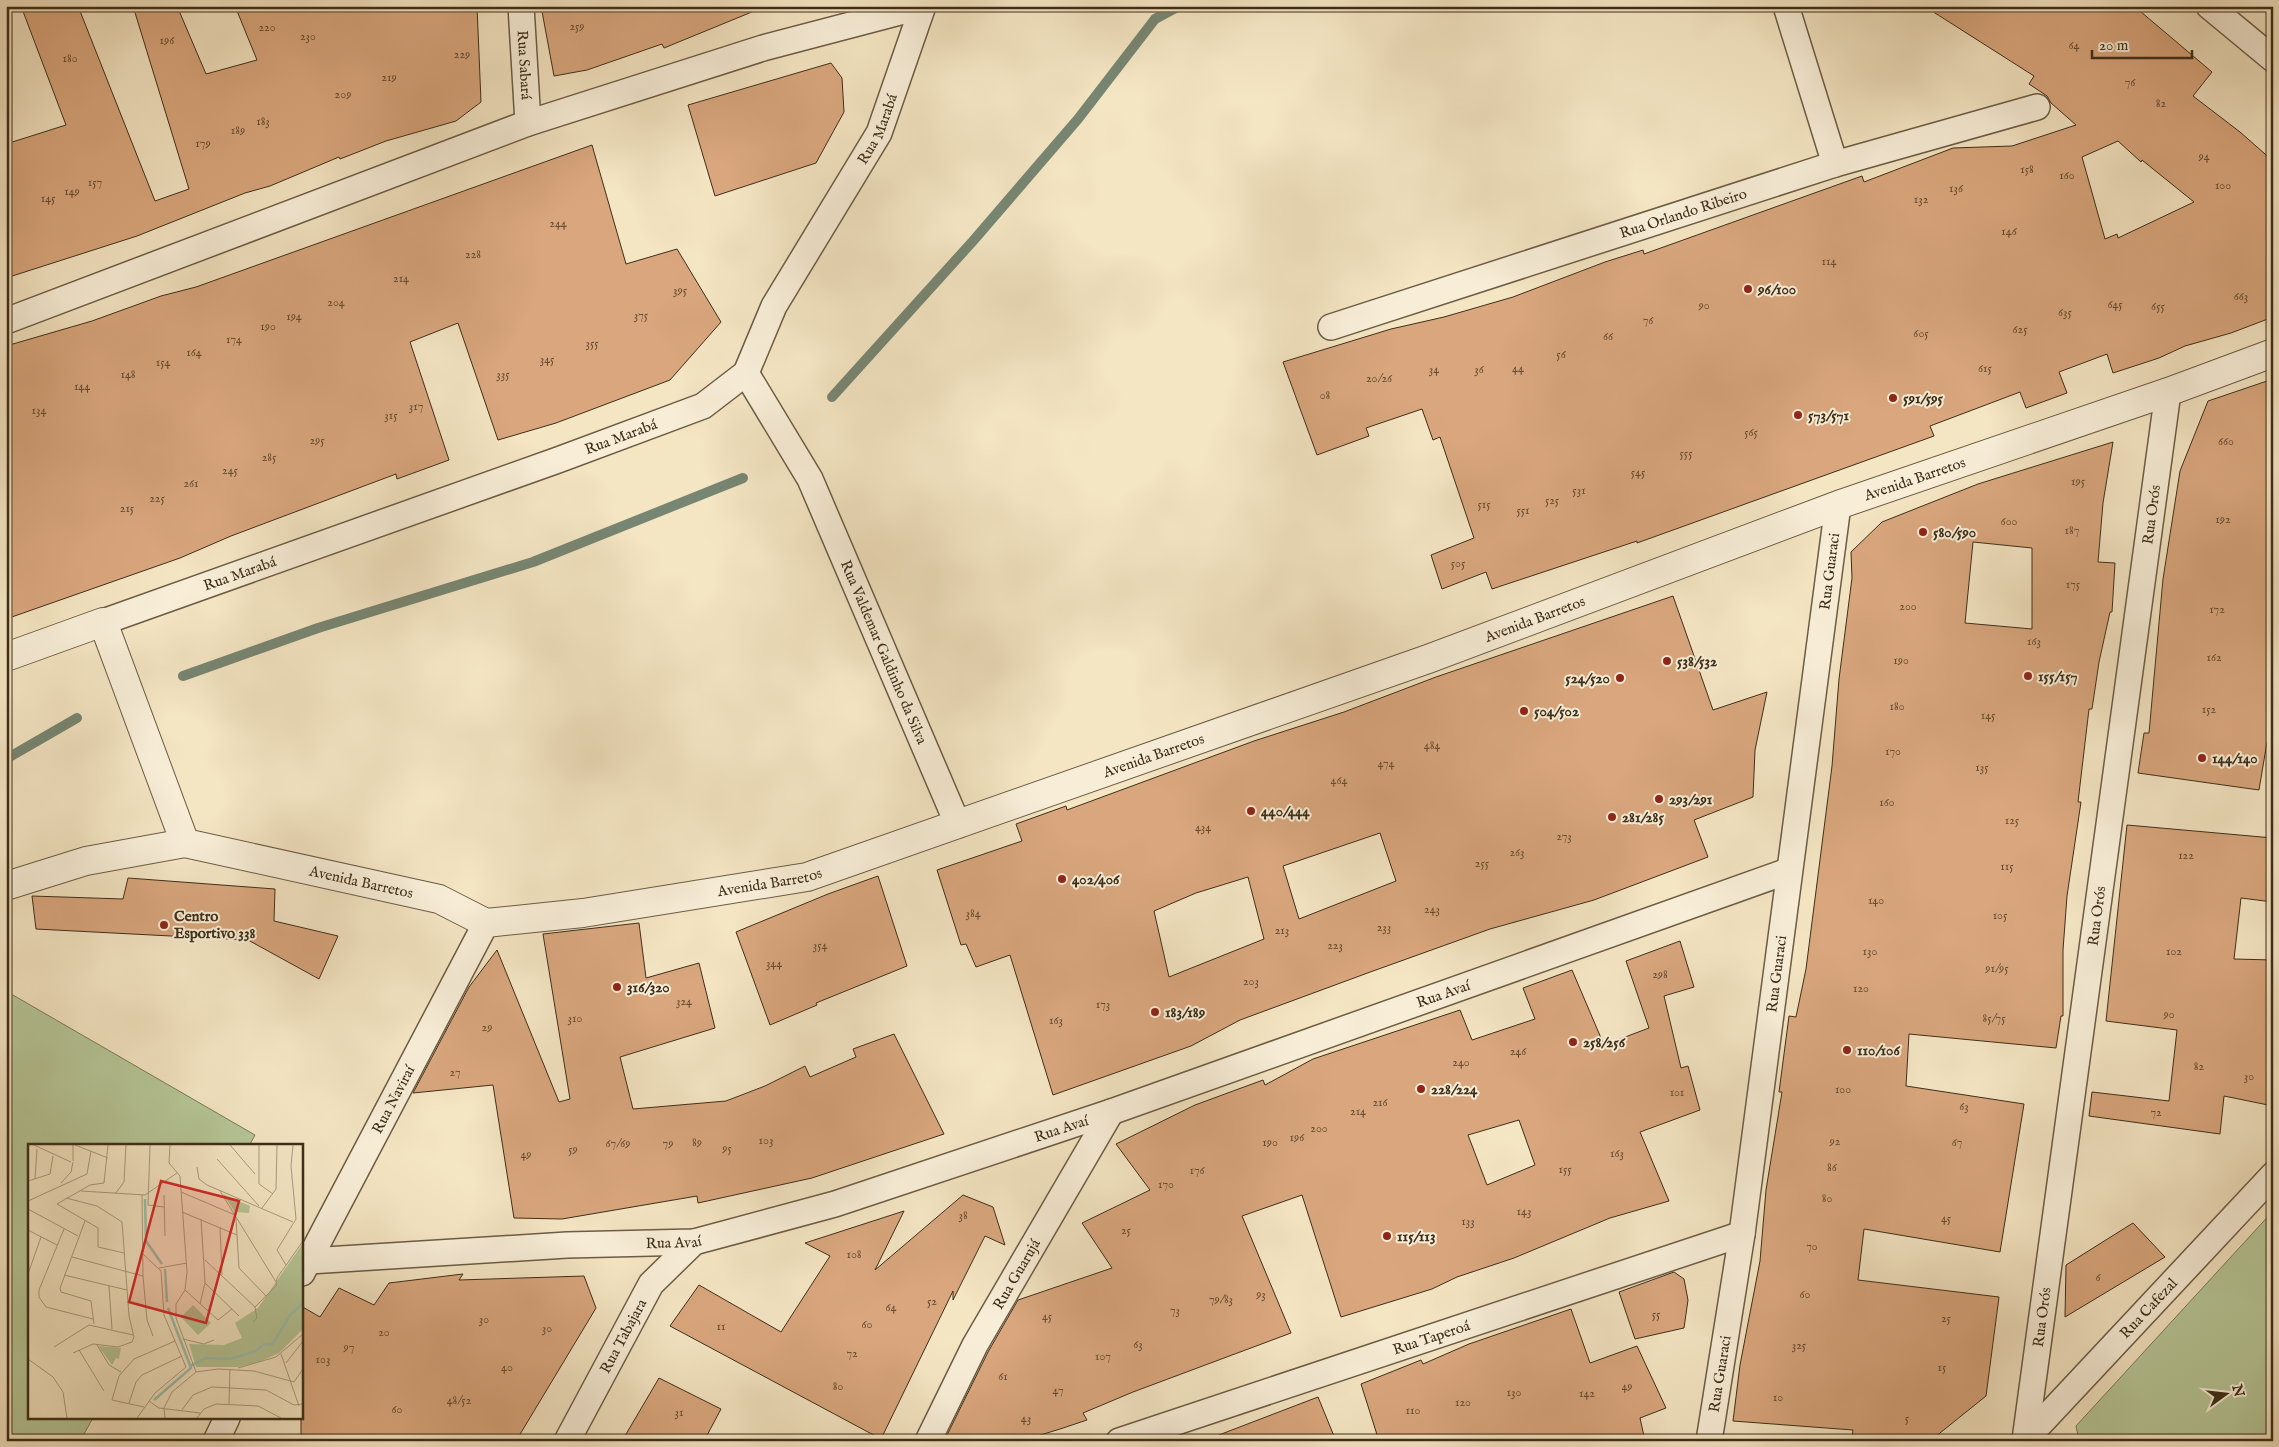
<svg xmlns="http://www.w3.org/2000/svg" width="2279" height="1447" font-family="'IM FELL English',serif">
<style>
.green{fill:#b6c697;stroke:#7a7a58}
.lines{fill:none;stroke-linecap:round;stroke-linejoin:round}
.stream{stroke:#778672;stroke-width:10}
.building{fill:#d9a67d;stroke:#3e2e19;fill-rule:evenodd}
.minor-casing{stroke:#6c5c44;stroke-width:28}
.tertiary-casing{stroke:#6c5c44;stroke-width:30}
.minor{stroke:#f8eed8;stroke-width:25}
.tertiary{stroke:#f8eed8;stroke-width:28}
.poi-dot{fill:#8f2418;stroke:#f8eed8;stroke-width:2}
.labels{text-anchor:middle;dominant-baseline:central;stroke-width:4;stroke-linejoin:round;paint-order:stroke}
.number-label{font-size:12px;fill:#654c32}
.street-label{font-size:15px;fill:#3e2e19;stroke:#f8eed8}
.poi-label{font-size:15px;font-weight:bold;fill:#3e2e19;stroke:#f8eed8;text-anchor:start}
.inset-river{fill:none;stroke:#9dc0ad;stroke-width:2.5}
.inset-road{fill:none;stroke:#ab9c7f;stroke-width:1}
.view{fill:#d62828;fill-opacity:0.15;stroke:#d62828;stroke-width:2.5}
.inset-edge{fill:none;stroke:#3e2e19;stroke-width:2.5}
</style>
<rect width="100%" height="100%" fill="#f4e5c3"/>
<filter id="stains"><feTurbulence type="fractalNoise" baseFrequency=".004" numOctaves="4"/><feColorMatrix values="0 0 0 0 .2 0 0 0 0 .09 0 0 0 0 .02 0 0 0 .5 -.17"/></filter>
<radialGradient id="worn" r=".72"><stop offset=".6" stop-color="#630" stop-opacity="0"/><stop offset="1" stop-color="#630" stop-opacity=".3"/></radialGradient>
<g class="green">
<path d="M6 991 255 1135 249 1146H29V1418H93L80 1441H6Z"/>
<path d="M2273 1211V1441H2079L2076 1426Z"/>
</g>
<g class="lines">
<g class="stream">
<path d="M832 397 973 241 1078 119 1155 19 1179 6"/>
<path d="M183 676 318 628 533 562 743 478"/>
<path d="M6 759 77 718"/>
</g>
</g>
<g class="building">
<path d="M21 6H78L155 201 189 189 133 6H177L206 74 257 60 235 6H477L481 102 456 121 386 141 340 159 339 157 270 186 245 193 137 236 6 278V144L66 125Z"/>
<path d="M541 6H764V7L664 48 662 44 587 70 554 76Z"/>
<path d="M1924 6H2134L2212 72 2193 96 2240 132 2273 161V317L2231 333 2185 346 2159 358 2113 373 2107 354 2059 372 2067 393 2026 408 2020 392 1930 426 1934 436 1637 543V541L1492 589 1486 572 1442 589 1431 555 1474 538 1440 437 1433 440 1422 409 1366 428 1369 436 1317 455 1283 362 1391 329 1444 317 1513 297 1605 262 1643 250 1644 254 1862 176 1864 182 1953 148 2012 146 2076 125 2051 103 2047 96 2029 84 2034 76ZM2118 141 2141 162 2142 160 2194 202 2118 238 2117 234 2105 239 2082 157Z"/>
<path d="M831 63 842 78 844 112 816 163 715 196 688 105Z"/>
<path d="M592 145 626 264 677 249 721 322 670 380 556 423 498 440 458 323 410 342 449 460 397 479 396 474 231 536 180 558 6 619V346L92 321 161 296 196 287Z"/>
<path d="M2273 379V743L2267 742 2259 790 2138 773 2144 733H2149L2163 579 2180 471 2208 401Z"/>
<path d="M2113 442 2103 503 2098 562 2115 563 2112 612H2110L2099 662 2092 709H2089L2078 802H2081L2067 896 2063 950V1016H2061L2056 1048 1909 1034 1906 1086 2024 1104 2000 1252 1864 1229 1858 1280 1999 1297 1986 1396 1930 1441 1852 1438 1853 1430 1733 1421 1740 1365 1760 1261 1766 1190 1782 1092H1779L1789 1016 1796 1017 1806 969 1832 766 1839 679 1852 578 1851 552 1882 522 1978 484ZM1973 542 2032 548V629L1965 623Z"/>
<path d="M1673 596 1713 710 1767 692 1755 750 1753 797 1694 820 1708 857 1594 900 1490 929 1373 971 1240 1020 1191 1046 1053 1095 1010 955 976 967 966 944 961 945 937 870 1022 841 1016 824 1066 806 1067 810 1254 741 1344 712 1436 677ZM1380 833 1396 881 1299 919 1283 866ZM1248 877 1264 939 1169 977 1154 911 1196 893Z"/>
<path d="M2127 825 2273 838V902L2241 898 2234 959 2273 960V1106L2224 1096 2220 1134 2089 1116 2092 1092 2169 1101 2177 1030 2106 1021Z"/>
<path d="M878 876 907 966 816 1003 817 1005 770 1025 736 932 828 894Z"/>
<path d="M128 878 275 889 274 921 338 936 319 979 248 940 36 929 32 896 123 899Z"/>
<path d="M639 923 646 978 699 963 715 1028 620 1057 633 1109 726 1101 765 1086 805 1066 810 1077 856 1057 853 1049 894 1034 944 1134 812 1178 698 1203 697 1196 562 1219 514 1218 493 1085 413 1093 469 987 497 950 559 1102 570 1099 543 934Z"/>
<path d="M1680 941 1694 987 1664 996 1681 1068 1688 1066 1700 1110 1640 1132 1669 1201 1610 1218 1514 1258 1457 1277 1432 1289 1341 1317 1302 1195 1242 1216 1291 1333 1133 1392 1083 1413 1087 1420 1060 1429 1021 1441H947V1435L988 1352 1018 1300 1112 1268 1082 1223 1150 1190 1116 1144 1195 1105 1263 1080 1265 1085 1313 1059 1460 1010 1472 1040 1535 1019 1523 988 1572 970 1604 1045 1649 1028 1626 961ZM1519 1120 1535 1165 1487 1185 1468 1135Z"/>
<path d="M963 1195 993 1207 1005 1245 985 1236 953 1300V1291L881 1439 670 1326 699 1285 781 1332 830 1256 805 1243 904 1211 875 1270Z"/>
<path d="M2133 1223 2165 1257 2065 1317 2066 1265Z"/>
<path d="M1674 1272 1684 1279 1688 1300 1684 1328 1635 1339 1619 1292Z"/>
<path d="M463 1274 459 1280 584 1276 596 1308 516 1441H301V1306L320 1317 339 1288 374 1305 389 1283Z"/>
<path d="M1571 1309 1590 1363 1637 1346 1666 1408 1640 1418 1645 1441H1379L1361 1384 1421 1360 1423 1364 1469 1344Z"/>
<path d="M659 1378 721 1409 704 1441H622Z"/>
<path d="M1318 1397 1336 1441H1212L1211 1438Z"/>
</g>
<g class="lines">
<defs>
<g id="minor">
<path id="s1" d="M521 6 528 123"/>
<path d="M1786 6 1835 164"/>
<path d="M2209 6 2273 59"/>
<path d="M6 321 528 123 763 48 923 6"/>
<path id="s2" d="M1331 327 1835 164 2037 107"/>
<path id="s3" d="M746 373 810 479 958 825"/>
<path id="s4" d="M103 622 558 460 703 406 746 373 774 306 879 133 923 6"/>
<path id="s5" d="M309 1261 567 1245 694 1242 835 1204 1111 1112 1788 871"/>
<path id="s6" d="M302 1273 486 923"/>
<path id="s7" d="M2025 1440 2168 392"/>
<path d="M216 1441 227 1418"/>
<path id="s8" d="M567 1441 651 1284 694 1242"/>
<path id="s9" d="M928 1441 975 1345 1111 1112"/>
<path id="s10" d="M1119 1441 1742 1234"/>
<path id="s11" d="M1709 1441 1742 1234 1838 505"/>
<path id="s12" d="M2024 1441 2273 1175"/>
</g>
<g id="tertiary">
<path d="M6 657 103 622 185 843"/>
<path id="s13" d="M6 886 86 861 185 843 439 899 486 923 583 913 807 877 1428 659 1838 505 2168 392 2273 353"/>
</g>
</defs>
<use href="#minor" class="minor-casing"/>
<use href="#tertiary" class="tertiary-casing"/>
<use href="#minor" class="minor"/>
<use href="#tertiary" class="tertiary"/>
</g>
<g class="poi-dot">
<circle cx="1748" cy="289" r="5"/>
<circle cx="1893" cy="398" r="5"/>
<circle cx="1798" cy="415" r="5"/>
<circle cx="1923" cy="532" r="5"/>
<circle cx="1667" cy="661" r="5"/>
<circle cx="2028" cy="676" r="5"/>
<circle cx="1620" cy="678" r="5"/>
<circle cx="1524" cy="711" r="5"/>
<circle cx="2202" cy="758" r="5"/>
<circle cx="1659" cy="799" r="5"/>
<circle cx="1251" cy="811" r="5"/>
<circle cx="1612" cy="817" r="5"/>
<circle cx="1062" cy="879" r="5"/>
<circle cx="164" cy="925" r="5"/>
<circle cx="617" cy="987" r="5"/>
<circle cx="1155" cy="1012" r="5"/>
<circle cx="1573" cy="1042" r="5"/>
<circle cx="1847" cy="1050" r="5"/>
<circle cx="1421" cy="1089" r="5"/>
<circle cx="1387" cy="1236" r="5"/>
</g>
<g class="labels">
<g class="number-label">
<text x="577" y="26">259</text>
<text x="267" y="27">220</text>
<text x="308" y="36">230</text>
<text x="167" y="40">196</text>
<text x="2074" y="45">64</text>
<text x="462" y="54">229</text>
<text x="70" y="58">180</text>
<text x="389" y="77">219</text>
<text x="2130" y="82">76</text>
<text x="343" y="94">209</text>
<text x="2161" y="103">82</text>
<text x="263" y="121">183</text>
<text x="238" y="130">189</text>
<text x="203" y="143">179</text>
<text x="2204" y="156">94</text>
<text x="2027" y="169">158</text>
<text x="2067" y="175">160</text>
<text x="95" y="182">157</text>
<text x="2223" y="185">100</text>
<text x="1956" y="188">136</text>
<text x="72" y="191">149</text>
<text x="48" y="198">145</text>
<text x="1921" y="199">132</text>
<text x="558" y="223">244</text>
<text x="2009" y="231">146</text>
<text x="473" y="254">228</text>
<text x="1829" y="261">114</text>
<text x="401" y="278">214</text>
<text x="680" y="290">395</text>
<text x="2241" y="296">663</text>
<text x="336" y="302">204</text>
<text x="2115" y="304">645</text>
<text x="1704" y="305">90</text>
<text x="2158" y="306">655</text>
<text x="2065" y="312">635</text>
<text x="641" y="315">375</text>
<text x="294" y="316">194</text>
<text x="1648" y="320">76</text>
<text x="268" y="326">190</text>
<text x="2020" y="329">625</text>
<text x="1921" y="333">605</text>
<text x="1608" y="336">66</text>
<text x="234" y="339">174</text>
<text x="592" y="343">355</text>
<text x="194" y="352">164</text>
<text x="1561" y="354">56</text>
<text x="547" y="359">345</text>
<text x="163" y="362">154</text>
<text x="1518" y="368">44</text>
<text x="1985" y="368">615</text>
<text x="1434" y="369">34</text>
<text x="1479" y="369">36</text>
<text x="128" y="374">148</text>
<text x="503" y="374">335</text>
<text x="1379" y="378">20/26</text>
<text x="82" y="386">144</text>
<text x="1325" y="395">08</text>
<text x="416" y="406">317</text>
<text x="39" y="410">134</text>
<text x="391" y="415">315</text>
<text x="1751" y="432">565</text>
<text x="317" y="440">295</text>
<text x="2226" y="441">660</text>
<text x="1686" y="453">555</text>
<text x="269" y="457">285</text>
<text x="230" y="470">245</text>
<text x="1638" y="472">545</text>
<text x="2078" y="481">195</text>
<text x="191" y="483">261</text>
<text x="1579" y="490">531</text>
<text x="157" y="498">225</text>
<text x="1552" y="500">525</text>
<text x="1484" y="504">515</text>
<text x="127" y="508">215</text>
<text x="1523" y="510">551</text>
<text x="2223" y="519">192</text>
<text x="2009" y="521">600</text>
<text x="2072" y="530">187</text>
<text x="1458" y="563">505</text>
<text x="2073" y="584">175</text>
<text x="1908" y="606">200</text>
<text x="2217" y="609">172</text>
<text x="2034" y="641">163</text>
<text x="2214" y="657">162</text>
<text x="1901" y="660">190</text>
<text x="1897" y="706">180</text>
<text x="2209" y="709">152</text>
<text x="1988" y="715">145</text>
<text x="1432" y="745">484</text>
<text x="1893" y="751">170</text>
<text x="1386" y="763">474</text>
<text x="1982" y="767">135</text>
<text x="1339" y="780">464</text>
<text x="1887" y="802">160</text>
<text x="2012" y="820">125</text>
<text x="1203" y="827">434</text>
<text x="1564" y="836">273</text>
<text x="1517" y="852">263</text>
<text x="2186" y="855">122</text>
<text x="1482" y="863">255</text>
<text x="2007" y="866">115</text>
<text x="1876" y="900">140</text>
<text x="1432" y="909">243</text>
<text x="973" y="913">384</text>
<text x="2000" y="915">105</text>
<text x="1384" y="927">233</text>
<text x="1282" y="930">213</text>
<text x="820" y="945">354</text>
<text x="1335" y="945">223</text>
<text x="1870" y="951">130</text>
<text x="2174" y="951">102</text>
<text x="774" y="963">344</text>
<text x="1997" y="968">91/95</text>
<text x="1660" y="974">298</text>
<text x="1251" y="981">203</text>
<text x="1861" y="988">120</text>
<text x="684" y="1001">324</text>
<text x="1103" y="1004">173</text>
<text x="2169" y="1014">90</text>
<text x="575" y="1018">310</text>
<text x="1994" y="1018">85/75</text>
<text x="1056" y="1020">163</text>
<text x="487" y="1027">29</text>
<text x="1518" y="1051">246</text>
<text x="1461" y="1062">240</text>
<text x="2199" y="1066">82</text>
<text x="455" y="1072">27</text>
<text x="2249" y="1076">30</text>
<text x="1843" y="1089">100</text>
<text x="1677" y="1092">101</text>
<text x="1380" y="1102">216</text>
<text x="1964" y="1106">63</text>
<text x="1358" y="1111">214</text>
<text x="2156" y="1112">72</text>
<text x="1319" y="1128">200</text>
<text x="1297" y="1137">196</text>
<text x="766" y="1140">103</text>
<text x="1835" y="1141">92</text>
<text x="697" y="1142">89</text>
<text x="1270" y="1142">190</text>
<text x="1957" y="1142">67</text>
<text x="618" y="1143">67/69</text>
<text x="668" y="1143">79</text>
<text x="727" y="1148">95</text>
<text x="573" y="1149">59</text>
<text x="1617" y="1153">163</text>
<text x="526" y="1154">49</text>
<text x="1832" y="1167">86</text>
<text x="1565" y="1169">155</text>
<text x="1197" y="1170">176</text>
<text x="1166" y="1184">170</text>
<text x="1827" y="1198">80</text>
<text x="1524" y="1211">143</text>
<text x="963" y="1215">38</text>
<text x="1946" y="1218">45</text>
<text x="1468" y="1221">133</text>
<text x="1126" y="1230">25</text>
<text x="1812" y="1246">70</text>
<text x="854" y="1254">108</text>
<text x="2098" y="1277">6</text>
<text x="1261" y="1294">93</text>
<text x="1805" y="1294">60</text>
<text x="1221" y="1299">79/83</text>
<text x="932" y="1301">52</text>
<text x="891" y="1307">64</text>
<text x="1175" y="1310">73</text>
<text x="1656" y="1314">55</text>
<text x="1047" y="1316">45</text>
<text x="1946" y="1318">25</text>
<text x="484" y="1319">30</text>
<text x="867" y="1324">60</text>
<text x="721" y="1326">11</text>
<text x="547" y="1328">30</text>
<text x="384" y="1332">20</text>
<text x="1138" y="1344">63</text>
<text x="1799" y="1345">325</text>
<text x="349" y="1347">97</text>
<text x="852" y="1353">72</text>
<text x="1103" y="1356">107</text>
<text x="323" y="1359">103</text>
<text x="507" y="1367">40</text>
<text x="1942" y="1367">15</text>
<text x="1003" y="1376">61</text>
<text x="838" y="1386">80</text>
<text x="1627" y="1386">49</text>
<text x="1058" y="1390">47</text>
<text x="1514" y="1392">130</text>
<text x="1587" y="1393">142</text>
<text x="1778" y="1397">10</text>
<text x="459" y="1400">48/52</text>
<text x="1463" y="1402">120</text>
<text x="397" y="1409">60</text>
<text x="1413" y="1410">110</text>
<text x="679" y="1412">31</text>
<text x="1026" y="1418">43</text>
<text x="1907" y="1418">5</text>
</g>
<g class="street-label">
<text stroke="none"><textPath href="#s1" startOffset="59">Rua Sabará</textPath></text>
<text stroke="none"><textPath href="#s4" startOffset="970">Rua Marabá</textPath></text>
<text stroke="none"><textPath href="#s2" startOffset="370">Rua Orlando Ribeiro</textPath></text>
<text stroke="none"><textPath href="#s4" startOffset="550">Rua Marabá</textPath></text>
<text stroke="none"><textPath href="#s13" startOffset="1999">Avenida Barretos</textPath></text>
<text stroke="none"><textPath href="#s7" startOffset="934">Rua Orós</textPath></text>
<text stroke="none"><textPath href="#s11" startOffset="878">Rua Guaraci</textPath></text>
<text stroke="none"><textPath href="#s4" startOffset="145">Rua Marabá</textPath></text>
<text stroke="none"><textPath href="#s13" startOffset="1594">Avenida Barretos</textPath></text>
<text stroke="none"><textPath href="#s3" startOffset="312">Rua Valdemar Galdinho da Silva</textPath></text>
<text stroke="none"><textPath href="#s13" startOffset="1189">Avenida Barretos</textPath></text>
<text stroke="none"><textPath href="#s13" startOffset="365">Avenida Barretos</textPath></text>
<text stroke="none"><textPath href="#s13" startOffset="784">Avenida Barretos</textPath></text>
<text stroke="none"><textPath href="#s7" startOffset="529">Rua Orós</textPath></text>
<text stroke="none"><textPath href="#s11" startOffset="472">Rua Guaraci</textPath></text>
<text stroke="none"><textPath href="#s5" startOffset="1175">Rua Avaí</textPath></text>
<text stroke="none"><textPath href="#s6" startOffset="196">Rua Naviraí</textPath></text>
<text stroke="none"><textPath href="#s5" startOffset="770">Rua Avaí</textPath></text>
<text stroke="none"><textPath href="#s5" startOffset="365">Rua Avaí</textPath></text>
<text stroke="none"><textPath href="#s9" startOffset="189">Rua Guarujá</textPath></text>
<text stroke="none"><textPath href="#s12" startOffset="182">Rua Cafezal</textPath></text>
<text stroke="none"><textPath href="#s7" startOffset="124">Rua Orós</textPath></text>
<text stroke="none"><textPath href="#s8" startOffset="119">Rua Tabajara</textPath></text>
<text stroke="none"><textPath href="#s10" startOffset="329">Rua Taperoá</textPath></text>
<text stroke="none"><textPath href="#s11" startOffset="68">Rua Guaraci</textPath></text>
</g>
<g class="poi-label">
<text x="1758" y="289">96/100</text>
<text x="1903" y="398">591/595</text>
<text x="1808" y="415">573/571</text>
<text x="1933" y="532">580/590</text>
<text x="1677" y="661">538/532</text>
<text x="2038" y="676">155/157</text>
<text x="1610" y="678" text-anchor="end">524/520</text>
<text x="1534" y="711">504/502</text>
<text x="2212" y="758">144/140</text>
<text x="1669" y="799">293/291</text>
<text x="1261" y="811">440/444</text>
<text x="1622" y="817">281/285</text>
<text x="1072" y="879">402/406</text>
<text x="174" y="916">Centro<tspan x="174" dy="17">Esportivo 338</tspan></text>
<text x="627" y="987">316/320</text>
<text x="1165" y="1012">183/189</text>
<text x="1583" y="1042">258/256</text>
<text x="1857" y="1050">110/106</text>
<text x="1431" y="1089">228/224</text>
<text x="1397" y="1236">115/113</text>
</g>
</g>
<g transform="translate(28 1144)">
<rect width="275" height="275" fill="#f4e5c3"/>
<path d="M195 50 222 62 221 69 207 68ZM275 99V185L251 209 231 218 210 223H168L161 200 196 201 214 194 207 179 230 164ZM165 161 183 179 170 191 153 173ZM70 202 93 204 91 215 88 214 84 221Z" fill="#b6c697"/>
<path class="inset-river" d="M117 55 118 97 134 120M137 125 139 158M162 222 178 214 202 215 228 207 236 200 244 201 262 171 275 159M126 256 163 224 140 164"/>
<path class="inset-road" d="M6 1 43 18M45 1V17M47 1 80 14M80 1 76 39 62 41 29 60 70 84V103L96 109M122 1 120 61 136 63M142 1 141 19 152 32 159 128 157 146 148 160V174L168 228M202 1 227 30M231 1V40L245 50M189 15 231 62M169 23 171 35 179 41 265 78M7 35 9 5M0 37 22 30 25 12M33 39 43 28 45 18M53 47 117 51 149 29M192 47 248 138M153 48 207 71M87 50 96 38 98 1M114 51 115 132 119 176 125 192M136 51 137 92M38 54 69 62 94 78 101 172 106 193 104 198 90 203 65 200 45 209M0 57 59 30 63 7M234 64 248 45 249 1M0 65 50 92M154 68 209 91M208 75 211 124 238 152M57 77 32 144 33 148 63 157 66 180M192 83 194 131M36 85 11 146V153L18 163 65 175M0 86 29 101M44 113 115 132M177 116 227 163M258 121 249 106 268 75 263 22 265 1M131 124 159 119M0 130 13 93M36 131 99 146M177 139 211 172M81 142 84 185M157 146 190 176 204 165M172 160 177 139 173 75M225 178 229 174 227 163 248 142 249 134 275 97M155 195 176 200 186 196M69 201 81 221 93 228M26 203 61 181 105 191M51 206 76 247M253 210 271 262M0 215 25 233 35 248 39 274M258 219 275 197M210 224 248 213 275 190M121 257 131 264 172 269M101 259 108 238 114 231 154 212M201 260 202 225M116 263 84 256 91 232 106 215 147 197M154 266 165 251 184 243 238 246 266 261 275 260M109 274 127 249 158 223 136 171 133 127 114 109M137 274 136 264 144 248 168 228 190 225 226 227 266 238 275 225M169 274 176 265 188 260 230 262 253 274"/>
<path class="view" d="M133 37 211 57 178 179 101 158Z"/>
<rect width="275" height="275" class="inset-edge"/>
</g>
<rect width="2279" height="1447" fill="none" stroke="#f4e5c3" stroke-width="25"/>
<rect x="8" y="8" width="2264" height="1432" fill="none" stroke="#3e2e19" stroke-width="2.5"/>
<rect x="12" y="12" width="2254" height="1422" fill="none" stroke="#3e2e19"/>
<g transform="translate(2226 1394) rotate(75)" stroke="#f8eed8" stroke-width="4" paint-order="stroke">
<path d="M0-4L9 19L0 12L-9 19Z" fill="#3e2e19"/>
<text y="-8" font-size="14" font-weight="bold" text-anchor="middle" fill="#3e2e19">N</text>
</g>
<path d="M2092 50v8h100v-8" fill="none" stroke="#3e2e19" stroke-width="2.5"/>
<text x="2099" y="50" font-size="15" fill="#3e2e19" stroke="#f8eed8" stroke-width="4" paint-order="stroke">20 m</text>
<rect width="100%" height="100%" filter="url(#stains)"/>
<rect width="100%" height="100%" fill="url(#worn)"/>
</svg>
